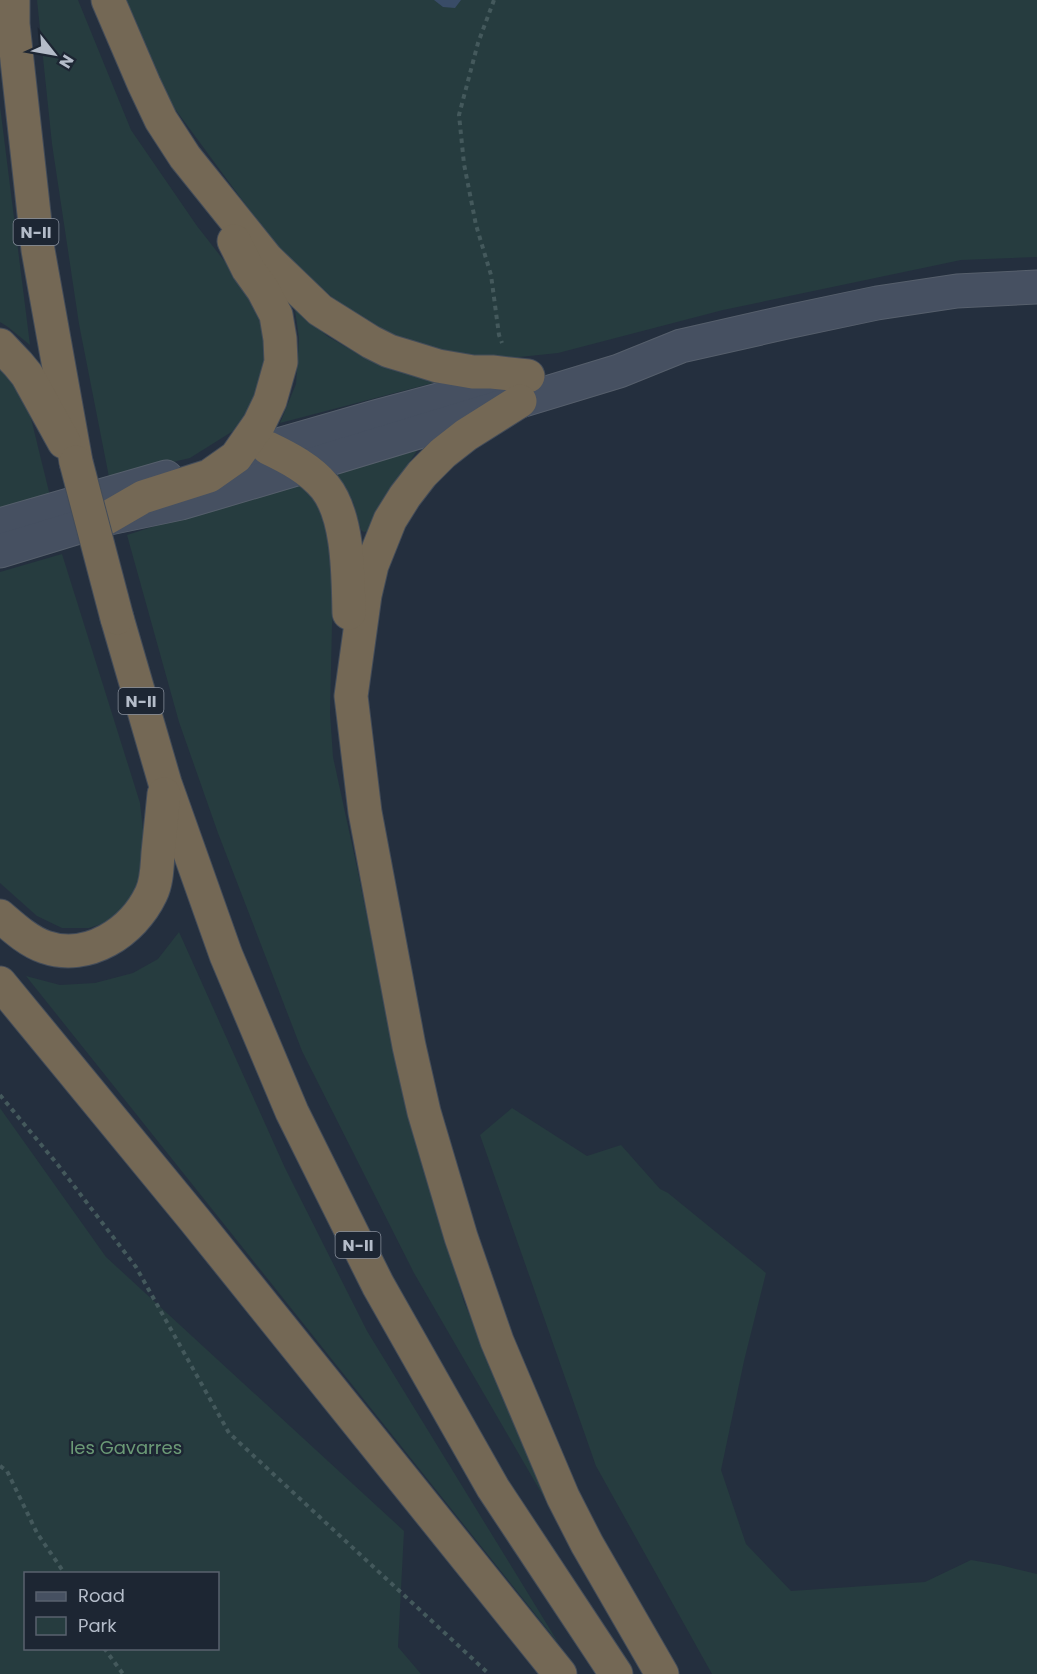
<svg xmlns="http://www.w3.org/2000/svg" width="1037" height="1674" font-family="Poppins,sans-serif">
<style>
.green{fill:#263c3f;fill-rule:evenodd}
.water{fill:#394c67}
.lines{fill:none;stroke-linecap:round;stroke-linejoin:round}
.secondary-casing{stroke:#565f6c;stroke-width:35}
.highway-casing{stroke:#434c59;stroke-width:35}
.path{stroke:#44595c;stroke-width:4;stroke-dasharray:4.5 4.5;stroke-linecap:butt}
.secondary{stroke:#465061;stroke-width:33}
.highway{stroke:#746855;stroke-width:33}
.highway-bridge-casing{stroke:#434c59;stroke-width:35;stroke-linecap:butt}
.highway-bridge{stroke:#746855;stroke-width:33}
.labels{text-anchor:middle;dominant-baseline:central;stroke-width:5;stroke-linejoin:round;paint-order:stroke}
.shield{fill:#1d2633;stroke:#878f9c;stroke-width:1.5}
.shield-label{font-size:16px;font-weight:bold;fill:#b4bcc9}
.park-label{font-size:18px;fill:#6b9a76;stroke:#1d2633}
</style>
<rect width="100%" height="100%" fill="#242f3e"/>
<g class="green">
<path d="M37 0H78L131 130 197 226 240 281 263 317 266 351 261 381 248 410 233 431 190 458 109 477 79 324 52 144Z"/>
<path d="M118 0H1037V257L961 260 723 310 558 353 510 358 468 357 411 343 350 313 279 250 164 94Z"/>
<path d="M0 106 30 345 8 327 0 322Z"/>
<path d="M295 310 308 318 327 336 367 359 393 370 437 382 280 423 296 384 299 338Z"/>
<path d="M0 362 27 402 50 496 0 514Z"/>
<path d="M421 445 393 486 368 531 364 532 361 530 353 502 338 475 346 468Z"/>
<path d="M296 481 311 492 327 514 336 575 332 625 330 713 333 757 358 872 397 1067 464 1302 560 1525 414 1273 302 1051 218 833 179 722 127 535Z"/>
<path d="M62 554 140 803 145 847 142 880 128 903 114 920 89 928H62L37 916 0 883V572Z"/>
<path d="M179 932 285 1168 367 1331 559 1644 26 976 60 985 95 983 133 973 158 959Z"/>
<path d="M0 1108 106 1257 404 1531 398 1647 421 1674H0ZM26 1574H218V1648H26Z"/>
<path d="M512 1108 587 1156 621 1145 660 1189 668 1193 766 1273 744 1361 721 1470 746 1544 791 1591 925 1582 971 1560 1000 1565 1037 1574V1674H712L596 1466 480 1135Z"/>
</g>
<path class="water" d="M434 0H461L455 8 443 7Z"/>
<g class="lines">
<defs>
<g id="secondary">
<path d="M247 454 375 417 513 380"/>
<path d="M0 525 166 477"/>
<path d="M0 551 105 519 181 503 303 467 619 371 681 346 787 322 877 303 957 291 1037 287"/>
</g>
<g id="highway">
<path d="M13 0V24L38 250 76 462"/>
<path d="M108 0 144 84 161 120 185 157 267 259 320 310 371 342 389 351 409 357 438 366 473 372H492L528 376"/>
<path d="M0 345 18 364 27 375 64 442"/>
<path d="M520 401 466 435 443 453 422 474 405 496 390 520 372 565 365 595 351 696 365 812 409 1046 424 1112 461 1237 497 1341 563 1497 587 1544 662 1674"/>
<path d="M268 448C289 458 310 469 325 487 349 517 348 576 349 613"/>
<path d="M105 519 143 497 209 476 236 457 259 424 270 401 281 362 280 339 276 315 263 290 248 269 234 241"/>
<path d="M117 618 165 783 226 955 292 1112 378 1285 493 1488 616 1674"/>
<path d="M0 916C14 928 28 941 45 947 88 962 133 932 151 894 157 882 157 867 158 853 160 833 162 814 164 794"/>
<path d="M0 983 194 1219 560 1674"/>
</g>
</defs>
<use href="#secondary" class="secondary-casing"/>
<use href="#highway" class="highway-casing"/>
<g class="path">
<path d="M494 0 478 43 459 115 464 164 476 225 491 275 499 335 502 343"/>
<path d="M0 1095 58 1165 136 1267 229 1433 489 1674"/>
<path d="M0 1466 7 1471 37 1533 65 1574"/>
<path d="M104 1648 123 1674"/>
</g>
<use href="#secondary" class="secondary"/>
<use href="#highway" class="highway"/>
<defs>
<path id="highway-bridge" d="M76 462 117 618"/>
</defs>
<use href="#highway-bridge" class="highway-bridge-casing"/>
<use href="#highway-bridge" class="highway-bridge"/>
</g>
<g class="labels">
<g class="shield">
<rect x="13.5" y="219" width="45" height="26" rx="4.5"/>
<rect x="118.5" y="688" width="45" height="26" rx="4.5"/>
<rect x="335.5" y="1232" width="45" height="26" rx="4.5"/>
</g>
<g class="shield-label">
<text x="36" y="232">N-II</text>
<text x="141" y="701">N-II</text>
<text x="358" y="1245">N-II</text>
</g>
<g class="park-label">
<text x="126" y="1447">les Gavarres</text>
</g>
</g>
<rect x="24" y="1572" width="195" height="78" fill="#1d2633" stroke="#59626f" stroke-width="1.5"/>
<rect x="36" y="1592" width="30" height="9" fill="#465061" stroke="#59626f" stroke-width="1.5"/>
<text x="78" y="1602" font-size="18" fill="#b4bcc9">Road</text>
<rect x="36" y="1617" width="30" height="18" fill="#263c3f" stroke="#59626f" stroke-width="1.5"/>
<text x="78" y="1632" font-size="18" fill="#b4bcc9">Park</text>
<g transform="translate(54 54) rotate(121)" stroke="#1d2633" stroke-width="4.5" paint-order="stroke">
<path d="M0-4.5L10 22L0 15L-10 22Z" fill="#b4bcc9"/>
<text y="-9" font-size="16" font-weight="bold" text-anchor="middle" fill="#b4bcc9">N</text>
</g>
</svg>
